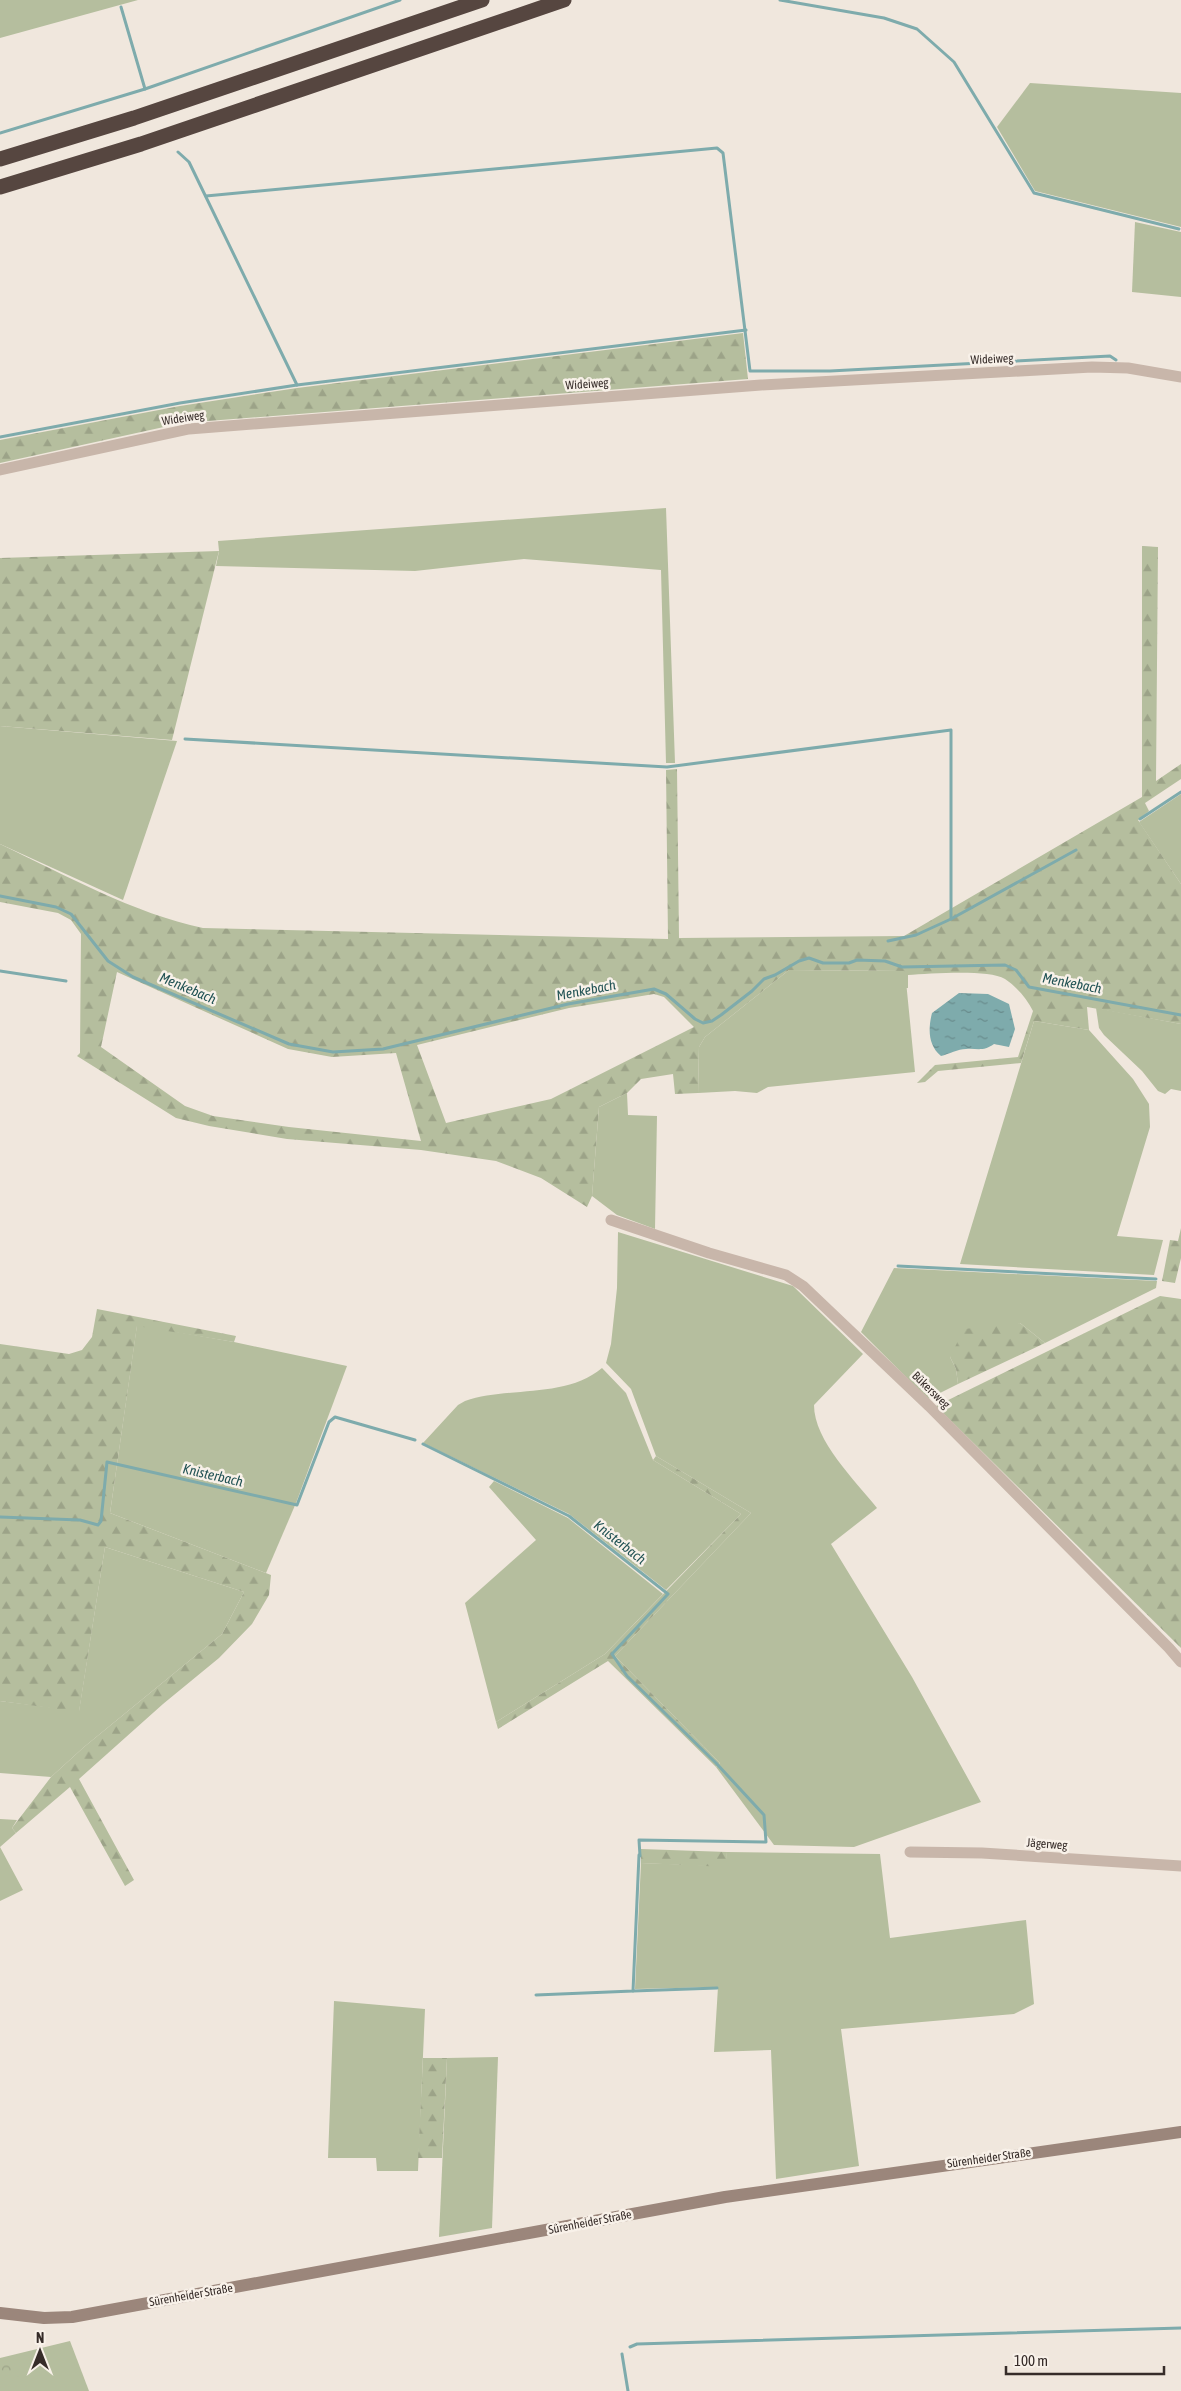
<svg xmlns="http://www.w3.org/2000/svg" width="1181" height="2391" font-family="'Asap Condensed',sans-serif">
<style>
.grass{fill:#b5be9e}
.forest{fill:url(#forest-firs);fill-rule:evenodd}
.park{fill:url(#park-crowns)}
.water{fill:url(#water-ripples)}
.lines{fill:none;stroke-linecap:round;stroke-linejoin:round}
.stream{stroke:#7eabac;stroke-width:3}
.street{stroke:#c8b6aa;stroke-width:11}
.secondary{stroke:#9b867b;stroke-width:12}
.highway{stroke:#564640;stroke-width:15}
.labels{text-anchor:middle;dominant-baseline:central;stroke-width:5;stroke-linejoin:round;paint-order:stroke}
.street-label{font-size:12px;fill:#362c29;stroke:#f8f1e9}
.water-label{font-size:14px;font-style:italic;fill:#215254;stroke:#f8f1e9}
</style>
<defs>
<pattern id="forest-firs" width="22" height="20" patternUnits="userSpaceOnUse" patternTransform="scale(1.25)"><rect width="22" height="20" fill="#b5be9e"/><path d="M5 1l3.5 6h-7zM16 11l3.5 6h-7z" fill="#9ca388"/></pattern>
<pattern id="park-crowns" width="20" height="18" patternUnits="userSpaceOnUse" patternTransform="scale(1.25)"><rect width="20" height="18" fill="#b5be9e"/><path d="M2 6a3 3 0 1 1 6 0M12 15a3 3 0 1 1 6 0" fill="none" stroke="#9ca388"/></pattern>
<pattern id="water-ripples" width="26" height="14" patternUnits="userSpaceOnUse" patternTransform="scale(1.25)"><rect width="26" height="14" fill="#7eabac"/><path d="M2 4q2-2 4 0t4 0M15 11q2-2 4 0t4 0" fill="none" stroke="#688b8c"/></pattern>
</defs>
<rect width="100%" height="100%" fill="#f0e7dd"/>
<g class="grass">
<path d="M0 0H138L0 38Z"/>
<path d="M1030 83 1181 93V227L1035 191 997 127Z"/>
<path d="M1135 222 1181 232V297L1132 292Z"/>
<path d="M666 508 675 763H666L661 570 524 559 415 571 216 566 219 551 218 541Z"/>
<path d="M0 726 177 741 123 900 0 844Z"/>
<path d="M1181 794V884L1139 822Z"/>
<path d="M789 970 905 971 915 1072 768 1087 757 1093 735 1091 698 1093 699 1047 705 1037Z"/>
<path d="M1096 1008 1181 1024V1091L1171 1089 1165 1094 1158 1091 1142 1071 1104 1035 1099 1028Z"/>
<path d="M1034 1021 1089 1030 1133 1079 1149 1104 1150 1127 1117 1236 1163 1240 1154 1275 960 1264Z"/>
<path d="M627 1093 628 1115 657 1116 655 1229 617 1215 592 1196 599 1107Z"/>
<path d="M618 1232 793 1286 863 1354 814 1405C814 1441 855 1480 877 1508L831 1544 912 1677 981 1802 854 1847 774 1845 716 1767 720 1763 615 1656 751 1513 656 1456 631 1389 606 1363 611 1344 617 1288Z"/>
<path d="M894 1268 1157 1281 1156 1288 1045 1343 1020 1323 950 1357 956 1369 958 1384 928 1399 861 1332Z"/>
<path d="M137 1325 234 1342 347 1366 296 1503 266 1573 110 1513Z"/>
<path d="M602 1368 626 1393 653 1460 741 1514 666 1590 569 1514 423 1443 458 1405 465 1401C508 1386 565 1399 602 1368Z"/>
<path d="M494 1481 568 1518 663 1594 605 1654 496 1722 465 1603 536 1540 489 1487Z"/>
<path d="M105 1547 244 1592 222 1634 84 1747 51 1777 0 1773V1701L79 1711Z"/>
<path d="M0 1819 17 1820 12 1828 16 1833 0 1847 23 1890 0 1901Z"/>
<path d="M727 1852 880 1854 890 1938 1026 1920 1034 2004 1014 2014 841 2029 859 2166 776 2179 771 2050 714 2052 718 1987 635 1989 641 1863 725 1866Z"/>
<path d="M334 2001 425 2009 418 2171H377L376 2158H328Z"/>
<path d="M498 2057 492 2228 439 2237 447 2058Z"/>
<path d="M70 2341 89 2391H0V2358Z"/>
</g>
<g class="forest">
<path d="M743 333 748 379 182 423 0 463V440L180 406 297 388Z"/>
<path d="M1142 546 1158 547 1156 781 1181 764V779L1145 803 1149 811 1138 820 1181 884V1024L1087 1007 1089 1030 1034 1021 1021 1063 938 1071 925 1082 917 1083 935 1065 1018 1057 1033 1011C1027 999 1017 987 1005 979 988 969 930 974 908 975V988H905L904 971 789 970 705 1037 699 1047 698 1093 675 1094 673 1074 641 1079 627 1093 599 1107 592 1196 587 1207 541 1178 496 1161 421 1150 287 1139 209 1126 176 1118 77 1056 80 1053 81 934 71 920 58 913 0 902V844C63 874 135 914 203 928L668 939 666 770 677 769 679 938 904 936 1142 797ZM117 972 288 1049 332 1057 396 1053 421 1141 289 1127 213 1116 185 1106 101 1047ZM654 994 664 997 694 1027 551 1099 446 1123 417 1045 569 1008Z"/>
<path d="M219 551 172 740 0 726V558Z"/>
<path d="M1181 1228V1258L1175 1283 1162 1281 1170 1240 1178 1241Z"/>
<path d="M1160 1296 1181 1299V1648L936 1406Z"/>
<path d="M97 1309 236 1336 234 1342 137 1326 110 1513 271 1575 269 1595 252 1624 219 1658 163 1704 79 1779 134 1880 125 1886 70 1787 16 1833 12 1828 51 1777 84 1747 222 1634 244 1592 105 1547 79 1712 0 1701V1344L69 1354 82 1350 92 1337Z"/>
<path d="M1020 1323 1045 1343 958 1384 956 1369 950 1357 964 1329Z"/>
<path d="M656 1456 751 1513 615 1656 720 1763 716 1767 608 1661 498 1729 496 1722 605 1654 741 1514 653 1460Z"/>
<path d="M641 1849 727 1852 726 1867 641 1863Z"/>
<path d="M423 2058H447L442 2158H418Z"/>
</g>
<path class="park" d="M10 2361 19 2376 0 2381V2363Z"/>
<path class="water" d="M959 993 988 994 1009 1004 1015 1029 1009 1047 994 1044C983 1052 977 1048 966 1049 958 1049 949 1054 941 1056 928 1045 928 1029 932 1013Z"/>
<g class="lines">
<g class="stream">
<path d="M780 0 884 18 917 29 954 62 1034 193 1179 229"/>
<path d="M121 7 145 89"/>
<path d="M0 133 145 89 400 0"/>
<path d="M178 152 189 162 297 385"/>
<path d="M206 196 717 148 723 153 750 371H830L1110 356 1116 360"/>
<path d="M0 437 180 403 297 385 746 330"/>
<path d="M185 739 667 767 951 730V919"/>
<path d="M1140 819 1181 792"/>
<path d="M0 896 56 907 71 914 108 961 133 977 289 1044 333 1052 383 1049 568 1004 654 989 666 994 695 1019 703 1023 712 1021 721 1015 752 991 764 979 775 975 799 961 809 958 823 963H849L857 960 885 961 902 967 1005 965 1016 970 1029 987 1181 1015"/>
<path d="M888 941 916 935 951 919 1076 850"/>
<path d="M0 971 66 981"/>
<path d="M898 1266 1156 1279"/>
<path d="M423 1444 569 1516 668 1594 612 1654 627 1676 716 1763 764 1815 766 1842 639 1840 640 1856"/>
<path d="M0 1517 80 1520 98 1525 101 1521 107 1462 297 1505 329 1422 335 1417 415 1440"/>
<path d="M633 1991 717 1988"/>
<path d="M536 1995 633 1991 639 1855"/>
<path d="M630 2347 637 2344 1181 2328"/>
<path d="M622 2354 628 2391"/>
</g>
<g class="street">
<path d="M0 470 189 429 761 385 1092 367 1128 368 1181 377"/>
<path d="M611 1220 709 1253 786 1275 803 1286 929 1406 1169 1648 1181 1662"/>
<path d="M910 1852 982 1853 1181 1866"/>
</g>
<path class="secondary" d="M0 2313 44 2318 72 2317 725 2197 1181 2132"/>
<g class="highway">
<path d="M0 159 134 118 482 0"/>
<path d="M0 187 141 144 564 0"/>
</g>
</g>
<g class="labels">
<g class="street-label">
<text transform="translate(992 359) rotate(-3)">Wideiweg</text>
<text transform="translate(587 384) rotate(-4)">Wideiweg</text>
<text transform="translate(183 418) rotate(-9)">Wideiweg</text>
<text transform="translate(931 1390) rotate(44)">Bükersweg</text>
<text transform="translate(1047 1844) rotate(4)">Jägerweg</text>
<text transform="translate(989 2158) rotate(-8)">Sürenheider Straße</text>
<text transform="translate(590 2222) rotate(-11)">Sürenheider Straße</text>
<text transform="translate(191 2295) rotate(-10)">Sürenheider Straße</text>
</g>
<g class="water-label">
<text transform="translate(1072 983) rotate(11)">Menkebach</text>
<text transform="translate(188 988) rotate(23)">Menkebach</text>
<text transform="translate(586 990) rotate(-11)">Menkebach</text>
<text transform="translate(213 1475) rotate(13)">Knisterbach</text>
<text transform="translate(620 1542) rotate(38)">Knisterbach</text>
</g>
</g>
<g transform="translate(40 2351)" stroke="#f8f1e9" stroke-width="4" paint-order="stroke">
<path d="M0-4L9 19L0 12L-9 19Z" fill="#362c29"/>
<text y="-8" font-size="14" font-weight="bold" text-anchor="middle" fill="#362c29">N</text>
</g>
<path d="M1006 2366v8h158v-8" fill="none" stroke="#362c29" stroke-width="2.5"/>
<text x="1014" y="2366" font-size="15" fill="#362c29" stroke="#f8f1e9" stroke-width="4" paint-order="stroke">100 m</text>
</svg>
